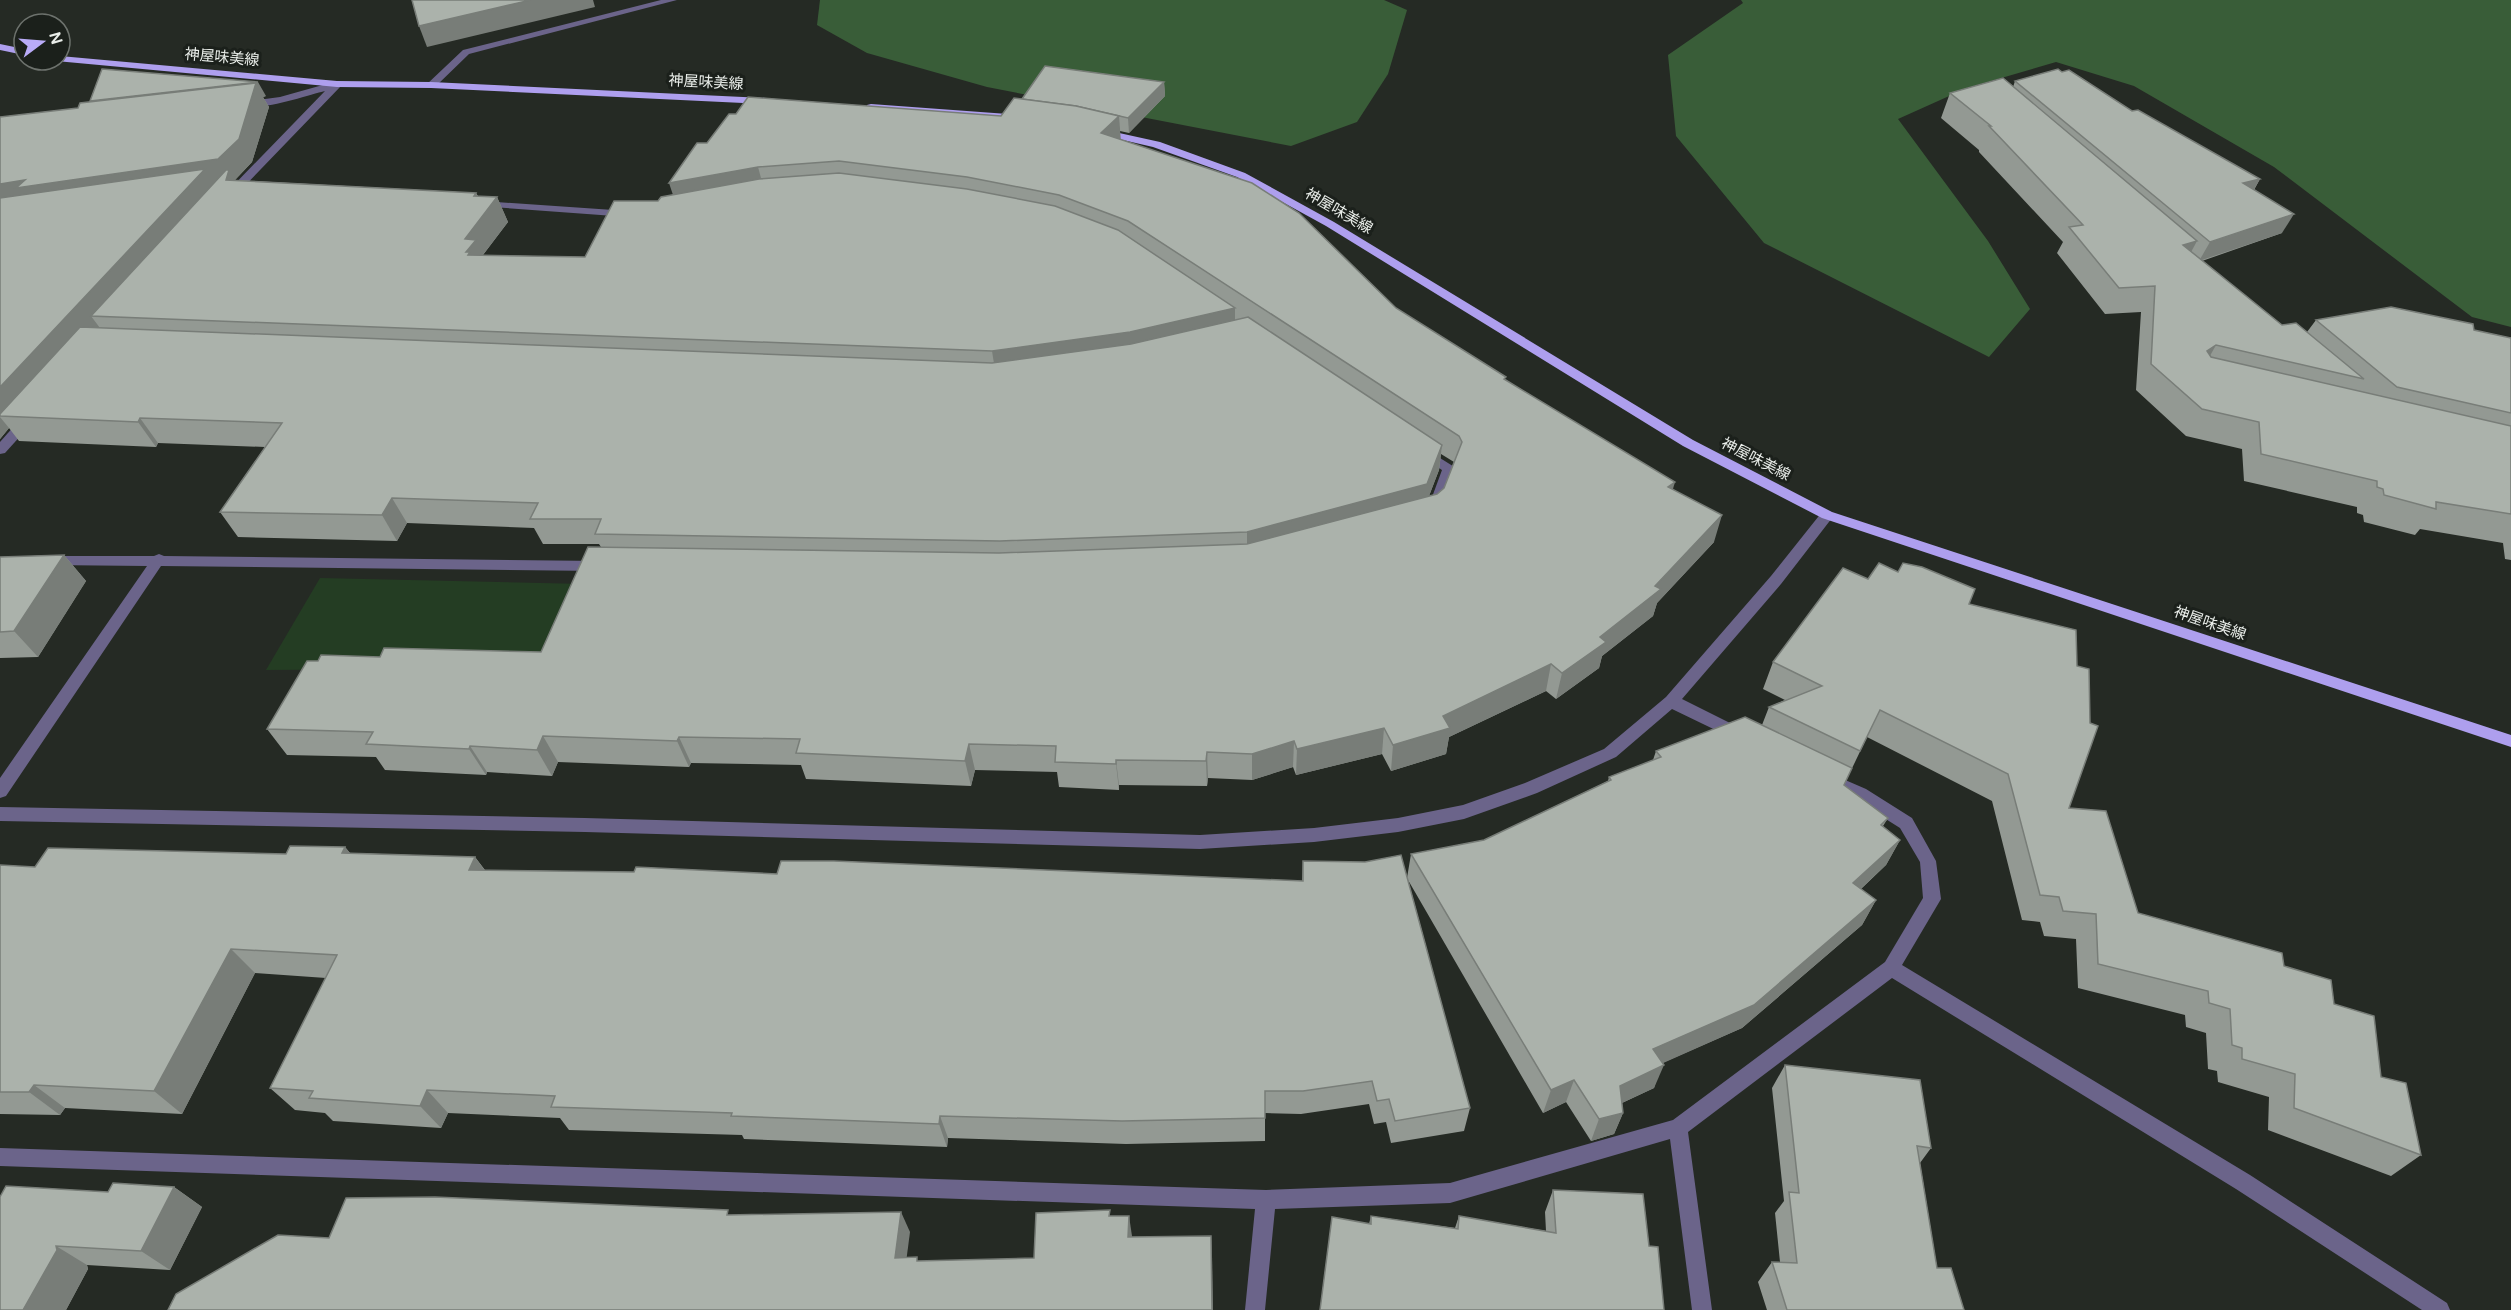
<svg xmlns="http://www.w3.org/2000/svg" width="2511" height="1310" font-family="'DM Sans','Noto Sans JP',sans-serif">
<style>
.green{fill:#243d23}
.forest{fill:#395d38}
.lines{fill:none;stroke-linecap:round;stroke-linejoin:round}
.minor{fill:#6b648a;fill-rule:evenodd}
.major{fill:#ae9fee;fill-rule:evenodd}
.wall{fill:#939993;fill-rule:evenodd}
.shaded-wall{fill:#787d78}
.building{fill:#abb2ab;stroke:#787d78;stroke-width:1.5}
.labels{text-anchor:middle;dominant-baseline:central;stroke-width:6;stroke-linejoin:round;paint-order:stroke}
.street-label{font-size:15px;fill:#e9ede9;stroke:#1b201b}
</style>
<rect width="100%" height="100%" fill="#252a24"/>
<path class="green" d="M320 578 585 584 551 668 266 670Z"/>
<g class="forest">
<path d="M820 0H1384L1407 10 1388 74 1357 122 1291 146 987 87 867 53 817 25Z"/>
<path d="M1741 0H2511V327L2472 317 2274 167 2134 86 2056 62 1967 88 1898 119 1988 241 2030 309 1989 357 1764 243 1676 136 1668 55 1743 3Z"/>
</g>
<g class="lines">
<g class="minor">
<path d="M661 0H677L469 54 435 87 426 85 463 50Z"/>
<path d="M337 81 341 82V86L235 196H227V192L325 91C308 95 254 114 241 104L242 102 280 97Z"/>
<path d="M482 201 628 211 634 214 628 217 478 206 476 204Z"/>
<path d="M28 415 34 419 33 422 5 453 0 454V442L23 416Z"/>
<path d="M1424 448 1456 468 1442 508 1435 513 1428 508 1442 470 1419 455 1417 452Z"/>
<path d="M1827 510 1834 515 1832 518 1781 584 1682 699 1744 730 1746 734 1744 738H1732L1672 709 1616 757 1537 793 1464 819 1398 832 1314 842 1200 849 585 832 0 821V807L585 818 1200 835 1314 828 1398 818 1463 805 1525 783 1604 749 1666 697 1771 576 1822 512Z"/>
<path d="M159 554 164 556 600 561 607 566 600 571 161 566 6 796 0 798V778L147 566 48 565 41 560 43 556H154Z"/>
<path d="M1829 773 1866 789 1912 818 1936 861 1941 899 1902 965 2250 1175 2447 1303 2450 1310H2422L2236 1189 1892 978 1688 1132 1712 1310H1692L1670 1139 1450 1203 1275 1209 1265 1310H1245L1255 1209 0 1166V1148L1266 1190 1450 1183 1673 1120 1885 962 1923 898 1920 862 1900 828 1854 799 1823 784 1821 779 1823 774Z"/>
</g>
<g class="major">
<path d="M0 44 24 49V55L0 50Z"/>
<path d="M60 56 337 81 431 82 766 98 771 101 766 104 431 88 337 87 56 61 60 60Z"/>
<path d="M871 104 1021 115 1026 118 1021 121 867 109V105Z"/>
<path d="M1101 129 1160 142 1245 173 1334 222 1693 440 1832 512 2511 735V747L1822 518 1683 446 1326 226 1237 177 1153 147 1097 134V130Z"/>
</g>
</g>
<g class="wall">
<path d="M2015 81 2132 111 2260 179 2254 190 2282 233 2202 261 2282 325 2307 332 2316 320 2474 330 2511 338V560L2505 559 2503 543 2420 529 2415 535 2364 522 2363 515 2357 513V507L2244 481 2242 449 2186 436 2136 390 2141 312 2105 314 2057 253 2063 242 1979 152V150L1941 118 1950 93 2013 87Z"/>
<path d="M1164 82 1165 96 1129 133 1120 131V140L1396 308 1673 490 1714 542 1657 603 1653 616 1602 656 1599 668 1556 699 1546 691 1449 737 1446 754 1391 771 1382 754 1296 775 1293 767 1252 780 1208 778 1207 786 1119 785V790L1059 787 1057 772 975 770 971 786 806 779 801 765 691 763 689 767 558 762 552 776 487 772 486 775 385 770 376 757 287 755 267 729 318 661 380 657 541 652 601 547 599 544H543L534 528 407 523 397 541 238 537 220 512 265 447 158 443 156 447 19 441 9 428 0 439V117L78 108 90 102V101L266 96 263 97 269 107 252 162 235 180 476 193 478 196 497 197 508 222 483 255 585 257 658 201 673 195 707 143 736 114 1001 116 1022 99ZM1441 454 1454 462 1444 488 1437 494 1429 496 1439 470Z"/>
<path d="M64 555 86 581 38 657 0 658V557Z"/>
<path d="M1868 579 1969 604 2069 808 2138 913 2284 966 2334 1004 2381 1077 2421 1155 2391 1176 2268 1130 2269 1097 2218 1082 2217 1071 2208 1069 2206 1033 2186 1027 2185 1015 2078 988 2076 939 2044 936 2040 922 2022 920 1992 801 1867 737 1844 785 1888 818 1883 826 1900 840 1886 865 1861 889 1876 900 1862 925 1742 1028 1662 1063 1654 1088 1622 1103 1623 1113 1614 1134 1591 1141 1566 1102 1543 1113 1408 880 1470 1108 1464 1131 1391 1143 1386 1122 1374 1124 1369 1104 1301 1114 1265 1113V1141L1126 1144 948 1138 947 1147 744 1139 742 1135 569 1130 560 1118 448 1113 441 1128 333 1121 325 1113 295 1110 270 1088 326 978 255 973 182 1114 65 1108 60 1115 0 1114V865L35 867 286 854 345 847 350 853 475 857 485 870 1302 881 1303 861 1407 878 1411 854 1484 840 1608 781 1609 777 1653 760 1656 751 1762 725 1769 707 1785 700 1763 689 1773 662Z"/>
<path d="M1785 1065 1931 1148 1920 1163 1937 1268 1964 1310H1767L1758 1282 1772 1262H1780L1775 1213 1784 1201 1772 1088Z"/>
<path d="M174 1187 202 1207 170 1270 87 1265 88 1269 66 1310 0 1197 108 1192Z"/>
<path d="M1553 1190 1649 1246 1369 1224 1371 1216 1455 1228 1459 1216 1546 1231 1545 1212Z"/>
</g>
<g class="shaded-wall">
<path d="M531 0H593L595 7 427 47 419 26Z"/>
<path d="M258 82 266 96 263 97 269 107 252 162 235 180 91 316 100 328 0 416V184L25 180 99 115 90 101Z"/>
<path d="M1164 82 1165 96 1129 133 1128 118Z"/>
<path d="M1119 116 1121 142 1101 133Z"/>
<path d="M758 167 765 193 678 210 669 183Z"/>
<path d="M2260 179 2249 198 2243 183Z"/>
<path d="M476 193 485 213 497 197 508 222 482 256 480 275 466 252 465 239 474 196Z"/>
<path d="M2294 214 2282 233 2199 261 2210 242Z"/>
<path d="M2197 241 2183 267V245Z"/>
<path d="M1235 308V333L996 376 992 351Z"/>
<path d="M2216 345 2201 372 2207 351Z"/>
<path d="M0 417 9 428 0 439Z"/>
<path d="M140 418 158 443 156 447 138 422Z"/>
<path d="M1442 445 1439 470 1424 509 1247 557V532Z"/>
<path d="M1675 482 1667 509 1668 487Z"/>
<path d="M392 498 407 523 397 541 382 515Z"/>
<path d="M1722 515 1714 542 1657 603 1653 616 1602 656 1599 668 1556 699 1562 673 1655 586Z"/>
<path d="M64 555 86 581 38 657 14 631Z"/>
<path d="M1551 664 1546 691 1449 737 1446 754 1391 771 1393 745 1443 716Z"/>
<path d="M1384 728 1382 754 1296 775 1297 749Z"/>
<path d="M543 736 558 762 552 776 537 750Z"/>
<path d="M679 737 691 763 689 767 677 741Z"/>
<path d="M1294 741 1293 767 1252 780V754Z"/>
<path d="M969 744 975 770 971 786 965 761Z"/>
<path d="M470 746 487 772 486 775 469 749Z"/>
<path d="M1207 752 1208 778 1207 786 1206 761Z"/>
<path d="M1116 760 1119 785V790L1116 764Z"/>
<path d="M1900 840 1886 865 1840 908 1853 883Z"/>
<path d="M345 847 366 873 342 853Z"/>
<path d="M475 857 493 882 469 870Z"/>
<path d="M1876 900 1862 925 1742 1028 1643 1072 1653 1049Z"/>
<path d="M231 949 255 973 182 1114 154 1091Z"/>
<path d="M1664 1065 1654 1088 1611 1108 1620 1086Z"/>
<path d="M1574 1080 1566 1102 1543 1113 1551 1090Z"/>
<path d="M34 1085 65 1108 60 1115 29 1092Z"/>
<path d="M427 1090 448 1113 441 1128 420 1106Z"/>
<path d="M1623 1113 1614 1134 1591 1141 1599 1119Z"/>
<path d="M940 1116 948 1138 947 1147 939 1124Z"/>
<path d="M174 1187 202 1207 170 1270 141 1251Z"/>
<path d="M901 1212 910 1232 904 1278 895 1258Z"/>
<path d="M1129 1216 1132 1236V1258L1128 1237Z"/>
<path d="M1211 1236 1212 1256 1213 1310H1212Z"/>
<path d="M56 1246 87 1265 88 1269 66 1310H23Z"/>
</g>
<g class="building">
<path d="M412 0H531L419 26Z"/>
<path d="M1045 66 1164 82 1128 118 1076 106 1022 99Z"/>
<path d="M102 69 258 82 90 101Z"/>
<path d="M2058 69 2062 72 2069 70 2132 111 2138 110 2260 179 2243 183 2294 214 2210 242 2015 81Z"/>
<path d="M2003 78 2197 241 2183 245 2282 325 2296 323 2364 379 2216 345 2207 351 2211 357 2511 426V514L2436 502V509L2384 495 2383 489 2377 487V481L2261 454 2259 422 2202 409 2151 364 2155 286 2119 288 2069 227 2083 225 1989 126H1991L1950 93Z"/>
<path d="M256 83 239 139 218 159 16 188 25 180 0 184V117L78 108 80 103Z"/>
<path d="M748 97 1001 116 1014 98 1076 106 1119 116 1101 133 1252 183 1299 213 1396 308 1506 377 1504 379 1675 482 1668 487 1722 515 1655 586 1661 589 1600 637 1606 642 1562 673 1551 664 1443 716 1450 728 1393 745 1384 728 1297 749 1294 741 1252 754 1207 752 1206 761 1116 760V764L1055 762 1056 746 969 744 965 761 796 753 800 739 679 737 677 741 543 736 537 750 470 746 469 749 366 744 373 732 267 729 307 661H318L321 655 380 657 384 648 541 652 588 547 999 553 1247 544 1437 494 1444 488 1462 442 1459 436 1128 221 1059 195 967 177 839 161 758 167 669 183 697 143H707L729 114H736Z"/>
<path d="M205 169 0 387V198Z"/>
<path d="M226 170H229L226 180 476 193 474 196 497 197 465 239 476 240 466 252H470L468 255 585 257 614 201H658L661 197 759 179 839 173 967 189 1055 206 1118 230 1235 308 1130 332 992 351 91 316Z"/>
<path d="M2391 307 2473 324 2474 330 2511 338V413L2397 387 2316 320Z"/>
<path d="M1248 317 1442 445 1427 484 1247 532 1000 541 595 534 601 519H530L538 503 392 498 382 515 220 512 282 423 140 418 138 422 0 416V414L80 327 992 363 1131 344Z"/>
<path d="M64 555 14 631 0 632V557Z"/>
<path d="M1879 563 1898 572 1903 563 1922 567 1975 589 1969 604 2076 630 2077 666 2089 669 2090 723 2098 726 2069 808 2106 811 2138 913 2282 953 2284 966 2331 980 2334 1004 2374 1016 2381 1077 2406 1083 2421 1155 2294 1108 2295 1074 2242 1059V1048L2232 1045 2230 1009 2209 1003 2208 991 2098 964 2096 914 2063 911 2059 897 2040 895 2008 774 1880 710 1860 751 1769 707 1822 686 1773 662 1843 568 1868 579Z"/>
<path d="M1745 717 1852 768 1844 785 1888 818 1881 825 1900 840 1853 883 1876 900 1754 1005 1653 1049 1664 1065 1620 1086 1623 1113 1599 1119 1574 1080 1551 1090 1411 854 1484 840 1611 780 1609 777 1661 757 1656 751Z"/>
<path d="M290 846 345 847 342 853 475 857 469 870 634 872 636 867 777 874 781 861H834L1303 881V861L1365 862 1401 855 1470 1108 1395 1121 1389 1099 1377 1101 1372 1081 1303 1091H1265V1118L1122 1121 940 1116 939 1124 731 1116 732 1113 551 1107 555 1096 427 1090 420 1106 309 1098 313 1091 270 1088 337 955 231 949 154 1091 34 1085 29 1092H0V865L35 867 48 848 286 854Z"/>
<path d="M1785 1065 1920 1080 1931 1148 1917 1146 1937 1268H1951L1964 1310H1787L1772 1262 1797 1263 1789 1192 1799 1193Z"/>
<path d="M113 1183 174 1187 141 1251 56 1246 57 1250 23 1310H0V1197L6 1186 108 1192Z"/>
<path d="M1553 1190 1643 1194 1649 1246 1658 1247 1664 1310H1320L1332 1217 1371 1224V1216L1458 1229 1459 1216 1556 1233Z"/>
<path d="M435 1197 728 1210 727 1215 901 1212 895 1258 917 1257V1261L1034 1258 1036 1213 1110 1210 1109 1216H1129L1128 1237 1211 1236 1212 1310H168L176 1294 278 1235 329 1238 346 1198Z"/>
</g>
<g class="labels">
<g class="street-label">
<text transform="translate(222 57) rotate(5)">神屋味美線</text>
<text transform="translate(706 82) rotate(3)">神屋味美線</text>
<text transform="translate(1339 211) rotate(30)">神屋味美線</text>
<text transform="translate(1756 459) rotate(27)">神屋味美線</text>
<text transform="translate(2210 623) rotate(19)">神屋味美線</text>
</g>
</g>
<g transform="translate(42 42) rotate(74)"><circle r="28" fill="#1b201b" stroke="#6d726d" stroke-width="1.5"/>
<path d="M0-4.5L10 22L0 15L-10 22Z" fill="#b9abf7"/>
<text y="-9" font-size="16" font-weight="bold" text-anchor="middle" fill="#e9ede9">N</text>
</g>
</svg>
